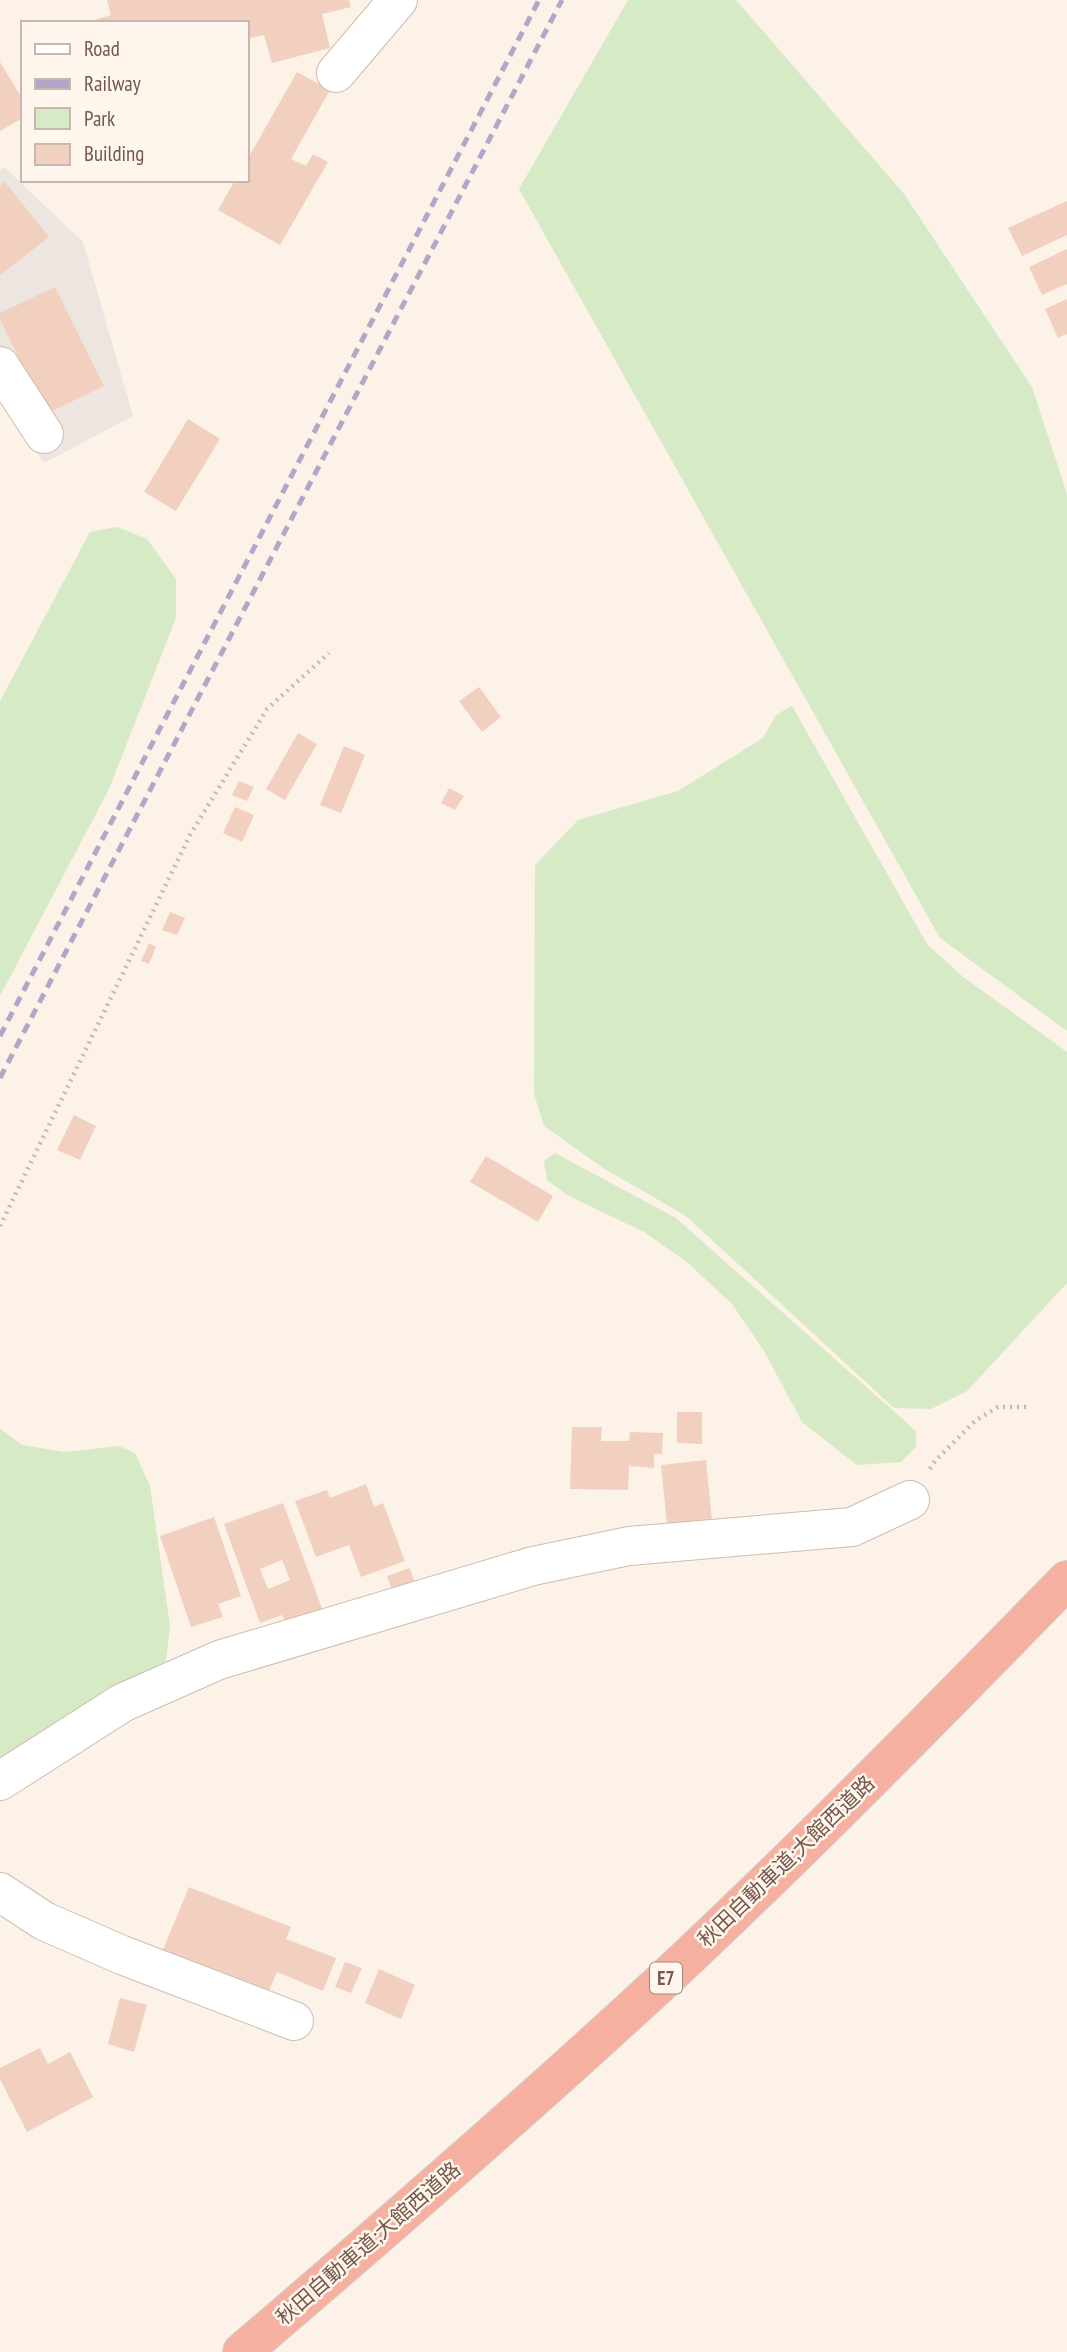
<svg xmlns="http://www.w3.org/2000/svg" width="1067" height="2352" font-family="'PT Sans Narrow','Noto Sans JP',sans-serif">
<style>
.industrial{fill:#ece5e0}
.green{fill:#d6eac5}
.building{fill:#f1d0bf;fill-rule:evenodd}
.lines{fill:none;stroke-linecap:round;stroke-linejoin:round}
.street-casing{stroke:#d0bcaf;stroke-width:40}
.highway-casing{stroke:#d8d0cd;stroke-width:40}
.path{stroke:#d6b3a2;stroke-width:4.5;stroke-dasharray:2 5;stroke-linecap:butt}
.street{stroke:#fff;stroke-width:38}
.highway{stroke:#f5b09f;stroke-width:38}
.rail{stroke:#b5a5c6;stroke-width:5;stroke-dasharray:10 7;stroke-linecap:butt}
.labels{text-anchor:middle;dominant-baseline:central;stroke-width:5;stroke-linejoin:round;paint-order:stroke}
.shield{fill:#fff7ed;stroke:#9e887c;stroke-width:2}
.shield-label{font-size:19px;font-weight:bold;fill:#75584b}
.street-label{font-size:21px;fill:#75584b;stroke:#fff7ed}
</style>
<rect width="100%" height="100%" fill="#fcf2e7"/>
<path class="industrial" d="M4 167 83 242 133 416 44 463 0 400V170Z"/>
<g class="green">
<path d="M628 0H736L904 194 1032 387 1067 494V1031L940 938 519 189Z"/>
<path d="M117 527 147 539 176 579V618L109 789 0 996V701L90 532Z"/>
<path d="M792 706 927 944 962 976 1067 1052V1283L967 1391 931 1409 894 1408 686 1216 603 1168 544 1126 534 1094 535 865 578 820 678 791 763 738 776 715Z"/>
<path d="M555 1153 676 1218 916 1431V1447L901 1462 857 1465 802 1422 764 1351 732 1304 688 1263 644 1232 567 1195 547 1180 544 1161Z"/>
<path d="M0 1429 22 1445 65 1452 119 1446 135 1453 150 1486 170 1626 166 1661 0 1759Z"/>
</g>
<g class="building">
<path d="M107 0H349L351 7 322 14 330 48 272 63 264 35 247 39V23H85L111 15Z"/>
<path d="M0 62 23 100V118L0 131Z"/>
<path d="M297 72 330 90 291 159 306 166 313 154 328 162 280 245 218 210 235 180H247V160Z"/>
<path d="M5 182 49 237 0 275V186Z"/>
<path d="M1067 201V235L1022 256 1008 228Z"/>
<path d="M1067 249V284L1042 295 1029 267Z"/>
<path d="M55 287 104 386 46 414 0 319V313Z"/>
<path d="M1067 299V334L1058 338 1045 309Z"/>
<path d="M188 419 220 439 176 511 144 492Z"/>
<path d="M479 687 501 717 482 732 459 701Z"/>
<path d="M298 733 317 744 285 800 266 789Z"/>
<path d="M344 746 365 755 341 813 320 805Z"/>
<path d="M239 781 254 787 247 801 232 795Z"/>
<path d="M449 788 464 796 455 810 441 803Z"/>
<path d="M235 807 254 815 242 842 223 833Z"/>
<path d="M170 912 185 918 177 935 162 930Z"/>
<path d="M149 943 156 947 149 964 141 961Z"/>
<path d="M74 1115 96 1126 80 1160 57 1150Z"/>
<path d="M486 1156 553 1196 538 1222 470 1182Z"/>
<path d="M677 1412H702V1444L677 1443Z"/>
<path d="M572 1427H602L601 1441H629L630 1432 663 1433 662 1454H654V1468L629 1466 628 1490 570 1489Z"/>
<path d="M706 1460 712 1521 667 1525 661 1465Z"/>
<path d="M366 1484 374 1507 383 1503 405 1561 361 1577 349 1545 316 1557 295 1501 327 1490 330 1498Z"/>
<path d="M283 1503 323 1611 286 1624 282 1615 260 1623 224 1524ZM282 1560 290 1580 268 1589 260 1569Z"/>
<path d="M214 1517 241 1596 218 1604 223 1617 191 1627 160 1536Z"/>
<path d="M410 1568 415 1583 392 1590 387 1576Z"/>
<path d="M189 1887 291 1927 286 1939 336 1958 323 1991 277 1972 264 2003 162 1952Z"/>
<path d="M345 1962 362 1968 351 1993 335 1987Z"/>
<path d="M379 1969 415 1985 401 2019 365 2003Z"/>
<path d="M120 1998 147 2005 134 2052 108 2044Z"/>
<path d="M40 2048 48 2064 70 2052 93 2097 27 2132 0 2079V2068Z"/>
</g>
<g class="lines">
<defs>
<g id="street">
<path d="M336 73 398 0"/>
<path d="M0 366 44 434"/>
<path d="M0 1781 122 1703 219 1660 533 1566 629 1546 852 1527 910 1500"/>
<path d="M0 1892 44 1921 122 1955 294 2021"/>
</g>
<path id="highway" d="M242 2352C386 2229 529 2105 668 1976 805 1848 936 1714 1067 1580"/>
</defs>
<use href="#street" class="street-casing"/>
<use href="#highway" class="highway-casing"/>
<g class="path">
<path d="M0 1226 190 835 267 709 329 653"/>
<path d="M930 1469 935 1461 975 1421 998 1407H1027"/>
</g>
<use href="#street" class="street"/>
<use href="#highway" class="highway"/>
<g class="rail">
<path d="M0 1036 539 0"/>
<path d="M0 1078 562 0"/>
</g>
</g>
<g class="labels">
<rect class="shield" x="650" y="1962.5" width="32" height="31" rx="5"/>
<g class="shield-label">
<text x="666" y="1978">E7</text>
</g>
<g class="street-label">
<text transform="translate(786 1861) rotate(-44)">秋田自動車道;大館西道路</text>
<text transform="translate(368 2243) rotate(-41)">秋田自動車道;大館西道路</text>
</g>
</g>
<rect x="21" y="21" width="228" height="161" fill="#fff7ed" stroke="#c8b7ac" stroke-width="2"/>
<rect x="35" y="44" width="35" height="10" fill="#ffffff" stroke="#c8b7ac" stroke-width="2"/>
<text x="84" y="56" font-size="21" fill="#75584b">Road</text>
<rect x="35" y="79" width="35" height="10" fill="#b5a5c6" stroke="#c8b7ac" stroke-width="2"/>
<text x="84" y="91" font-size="21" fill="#75584b">Railway</text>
<rect x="35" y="108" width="35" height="21" fill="#d6eac5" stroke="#c8b7ac" stroke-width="2"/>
<text x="84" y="126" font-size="21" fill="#75584b">Park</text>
<rect x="35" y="144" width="35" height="21" fill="#f1d0bf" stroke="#c8b7ac" stroke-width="2"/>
<text x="84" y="161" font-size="21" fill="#75584b">Building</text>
</svg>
